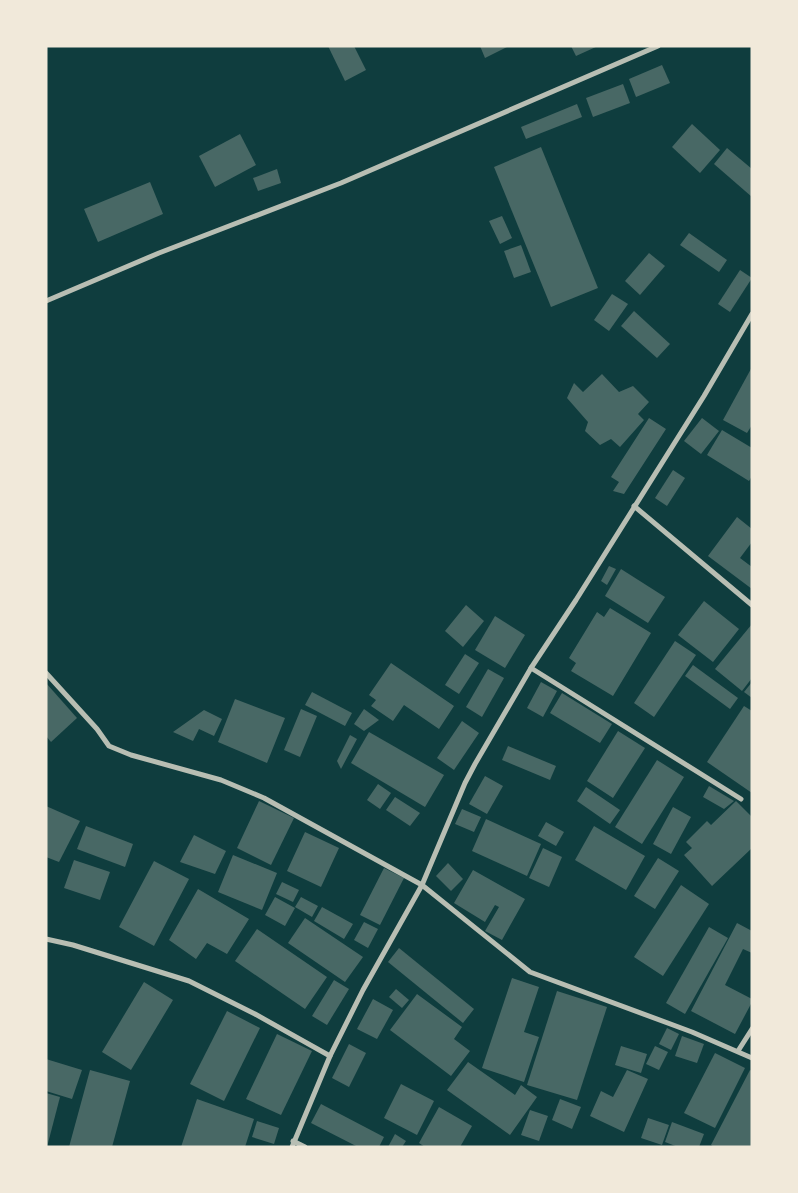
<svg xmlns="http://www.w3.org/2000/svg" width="798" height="1193" font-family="'Golos Text',sans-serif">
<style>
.building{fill:#486865}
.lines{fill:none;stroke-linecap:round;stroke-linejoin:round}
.minor{stroke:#b8beb3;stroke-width:5}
</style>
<rect width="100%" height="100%" fill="#0f3d3e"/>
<g class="building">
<path d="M328 46H354L366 70 345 81Z"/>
<path d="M480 46H509L485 58Z"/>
<path d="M571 46H598L576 56Z"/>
<path d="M662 65 670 83 636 97 629 79Z"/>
<path d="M623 84 630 103 593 117 586 98Z"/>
<path d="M577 104 582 117 526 139 521 127Z"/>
<path d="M692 124 720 150 700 173 672 147Z"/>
<path d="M240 134 256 165 215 187 199 156Z"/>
<path d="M541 147 598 288 551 307 494 167Z"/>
<path d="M727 148 752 169V197L714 164Z"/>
<path d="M277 169 281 183 258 191 253 178Z"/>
<path d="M150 182 163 214 98 242 84 209Z"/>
<path d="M502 216 512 238 500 244 489 221Z"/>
<path d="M689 233 727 260 719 272 680 245Z"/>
<path d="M521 245 531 272 514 278 504 251Z"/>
<path d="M649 253 665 266 640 295 625 281Z"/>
<path d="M740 270 752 278 730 312 718 304Z"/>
<path d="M612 294 628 304 609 331 594 320Z"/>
<path d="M634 311 670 344 657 358 621 326Z"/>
<path d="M752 367V425L747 433 723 420Z"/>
<path d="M602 374 619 392 633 386 649 402 638 414 644 420 620 447 611 439 600 445 585 431 588 422 567 398 574 383 583 392Z"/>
<path d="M649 418 666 429 624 494 613 491 619 482 611 477Z"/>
<path d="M702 418 719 431 701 454 684 441Z"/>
<path d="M722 430 752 448V476L749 481 707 455Z"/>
<path d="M673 470 685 478 667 506 655 498Z"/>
<path d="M737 517 752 529V542L740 558 752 567V589L708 556Z"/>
<path d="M609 566 616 569 607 585 601 581Z"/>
<path d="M621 569 665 597 648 623 605 596Z"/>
<path d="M704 601 739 629 713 662 678 635Z"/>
<path d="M466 605 484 621 463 647 445 631Z"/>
<path d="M610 608 651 633 613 696 571 671 576 663 569 658 597 612 604 617Z"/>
<path d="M495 616 525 635 505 668 475 650Z"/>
<path d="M752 624V678L742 691 715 669Z"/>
<path d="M675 641 696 655 654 717 634 703Z"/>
<path d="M465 654 479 663 459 694 445 685Z"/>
<path d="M391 663 454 706 439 729 404 705 393 721 371 706 376 700 369 695Z"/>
<path d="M693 665 738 698 730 709 685 676Z"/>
<path d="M488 669 504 678 482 717 466 707Z"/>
<path d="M541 682 557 691 543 717 527 708Z"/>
<path d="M752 682V698L744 692Z"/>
<path d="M46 683 77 718 51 742 46 736Z"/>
<path d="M312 692 352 713 345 726 305 705Z"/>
<path d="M562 693 612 724 600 743 550 713Z"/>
<path d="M235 699 285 718 267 763 218 742Z"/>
<path d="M744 706 752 711V793L707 762Z"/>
<path d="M301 709 317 716 300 757 284 750Z"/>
<path d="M364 709 379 720 364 731 354 724Z"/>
<path d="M204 710 222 719 214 736 199 729 193 741 173 732Z"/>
<path d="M462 721 479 733 454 770 437 758Z"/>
<path d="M618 731 645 748 613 798 587 781Z"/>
<path d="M369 732 444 775 425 807 351 763Z"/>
<path d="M350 735 357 739 341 769 337 761Z"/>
<path d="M508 746 556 766 550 780 502 760Z"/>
<path d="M657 760 684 777 642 844 615 827Z"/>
<path d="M485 776 503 786 487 814 469 804Z"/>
<path d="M378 784 391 793 380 809 367 800Z"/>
<path d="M709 786 734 801 724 809 703 797Z"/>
<path d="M586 787 620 810 610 824 577 801Z"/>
<path d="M395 797 420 813 410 826 386 810Z"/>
<path d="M259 801 294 818 271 865 237 848Z"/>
<path d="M736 801 752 817V848L712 886 684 855 692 848 686 842 707 821 711 825Z"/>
<path d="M46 806 80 821 59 862 46 857Z"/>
<path d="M673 807 691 817 671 854 653 844Z"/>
<path d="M462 809 481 817 474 832 455 824Z"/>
<path d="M486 819 541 844 527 876 472 851Z"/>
<path d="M546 822 564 832 556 846 538 836Z"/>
<path d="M86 826 133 844 125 867 77 849Z"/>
<path d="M594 826 645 856 626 890 575 860Z"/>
<path d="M305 832 339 848 321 887 287 871Z"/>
<path d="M194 835 226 851 215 874 180 862Z"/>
<path d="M543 848 562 857 549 887 529 878Z"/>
<path d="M233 855 277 873 262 910 218 892Z"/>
<path d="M658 858 679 871 655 909 634 896Z"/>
<path d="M74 860 110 872 100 900 64 888Z"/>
<path d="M154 861 189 879 154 946 119 927Z"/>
<path d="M448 863 463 879 451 891 436 876Z"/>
<path d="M384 868 404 878 380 925 360 915Z"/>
<path d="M473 870 525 899 502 940 485 931 499 907 495 905 485 922 454 903Z"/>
<path d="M282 882 299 890 293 902 276 894Z"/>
<path d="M681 885 709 904 663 976 634 957Z"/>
<path d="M198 889 249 919 227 954 207 943 196 959 169 940Z"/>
<path d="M275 897 295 908 285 926 265 915Z"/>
<path d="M301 897 318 906 312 917 295 907Z"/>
<path d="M322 907 353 924 344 939 314 921Z"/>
<path d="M305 918 363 957 345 982 288 943Z"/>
<path d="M364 922 378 929 368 948 354 940Z"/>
<path d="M737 923 752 931V953L743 949 725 985 752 999V1002L735 1034 691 1011Z"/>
<path d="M709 927 728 938 685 1014 666 1003Z"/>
<path d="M257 929 327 977 305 1009 235 961Z"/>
<path d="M399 948 474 1009 463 1023 388 962Z"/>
<path d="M512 978 539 987 524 1032 539 1037 524 1082 482 1068Z"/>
<path d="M334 980 349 989 327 1025 312 1016Z"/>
<path d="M144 982 173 1000 131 1070 102 1052Z"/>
<path d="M396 989 409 1000 402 1008 389 997Z"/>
<path d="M557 991 607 1007 577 1100 527 1085Z"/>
<path d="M417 994 462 1027 454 1039 470 1051 451 1076 390 1030Z"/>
<path d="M373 999 393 1010 377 1039 357 1029Z"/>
<path d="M227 1011 260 1028 224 1101 190 1084Z"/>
<path d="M667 1028 679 1034 671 1050 659 1044Z"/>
<path d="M277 1034 312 1051 281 1115 246 1099Z"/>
<path d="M682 1036 704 1044 697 1063 675 1056Z"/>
<path d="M349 1044 366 1053 349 1087 332 1078Z"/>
<path d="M621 1046 647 1054 641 1073 615 1065Z"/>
<path d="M655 1046 668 1052 659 1070 646 1064Z"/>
<path d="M715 1053 745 1068 715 1128 684 1113Z"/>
<path d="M46 1059 82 1070 72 1099 46 1091Z"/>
<path d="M468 1062 515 1095 521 1085 537 1097 510 1135 447 1090Z"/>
<path d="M90 1070 130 1081 112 1147H69Z"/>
<path d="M627 1070 648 1079 624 1132 590 1116 601 1091 613 1097Z"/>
<path d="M750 1070 752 1071V1147H714L711 1145Z"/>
<path d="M401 1084 434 1101 417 1135 384 1118Z"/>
<path d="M46 1093 60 1097 47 1147H46Z"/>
<path d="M197 1099 254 1119 245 1147H181Z"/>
<path d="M560 1099 581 1107 572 1129 552 1120Z"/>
<path d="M321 1104 384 1137 379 1147H358L311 1123Z"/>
<path d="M439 1107 472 1126 460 1147H425L419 1143Z"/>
<path d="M530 1110 548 1116 539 1141 521 1135Z"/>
<path d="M648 1118 669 1125 662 1145 641 1138Z"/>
<path d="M257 1121 279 1128 274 1144 252 1137Z"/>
<path d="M672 1122 704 1134 699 1147H678L665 1142Z"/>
<path d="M395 1134 406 1141 402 1147H388Z"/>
</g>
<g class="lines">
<g class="minor">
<path d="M46 301 159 253 341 183 658 46"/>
<path d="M634 506 752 605"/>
<path d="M531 668 741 799"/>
<path d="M46 673 97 729 109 746 131 755 221 780 264 798 422 885 530 972 692 1032 752 1058"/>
<path d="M46 939 73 945 189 981 255 1014 330 1056"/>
<path d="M738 1051 752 1029"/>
<path d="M293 1141 305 1147"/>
<path d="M292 1147 330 1056 363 990 422 885 465 783 475 764 531 668 576 600 704 396 752 314"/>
</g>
</g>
<rect width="798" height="1193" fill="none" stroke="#f1e9da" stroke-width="95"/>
</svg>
